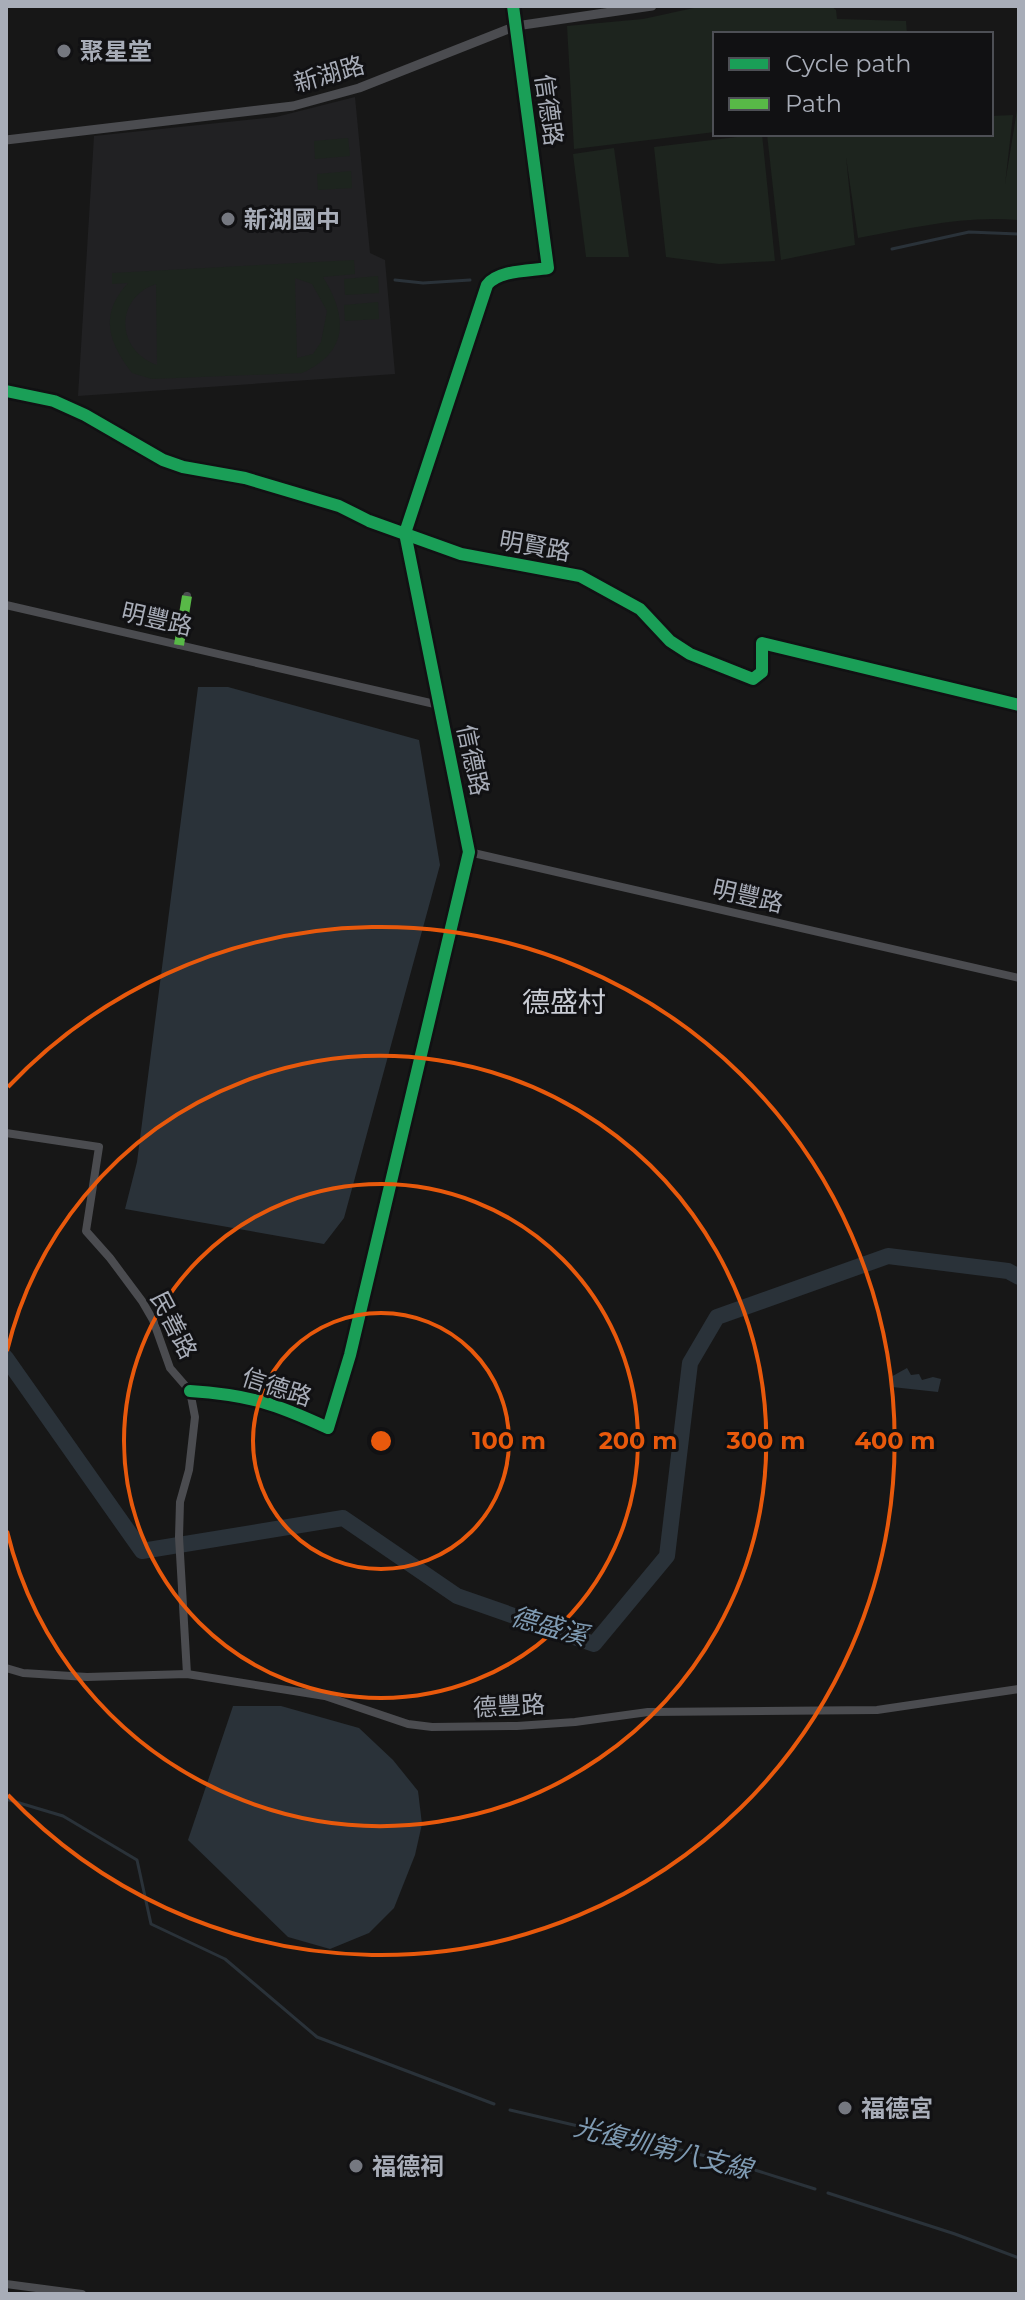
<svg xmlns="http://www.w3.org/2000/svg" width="1025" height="2300" font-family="Montserrat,'Noto Sans TC',sans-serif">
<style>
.built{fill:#212123}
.green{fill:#1d241e;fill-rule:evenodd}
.water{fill:#2a3239}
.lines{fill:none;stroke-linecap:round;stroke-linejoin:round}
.stream{stroke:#2a3239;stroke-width:3}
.river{stroke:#2a3239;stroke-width:16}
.minor{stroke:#4b4c50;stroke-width:8}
.tertiary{stroke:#4b4c50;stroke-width:9}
.quiet{stroke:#58b947;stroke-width:10;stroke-dasharray:20 10;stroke-linecap:butt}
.cycleway-casing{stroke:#111113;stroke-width:17}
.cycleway{stroke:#1a9f57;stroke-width:12}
.ring{fill:none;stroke:#e8590c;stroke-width:4}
.poi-dot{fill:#757880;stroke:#111113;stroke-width:3}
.labels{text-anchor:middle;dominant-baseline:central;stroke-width:6;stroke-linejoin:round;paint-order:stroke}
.poi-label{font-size:24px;font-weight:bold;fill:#a8adb8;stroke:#111113;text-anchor:start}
.street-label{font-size:24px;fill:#a8adb8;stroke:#111113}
.water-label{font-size:26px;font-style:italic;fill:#7f9bb3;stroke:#111113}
.quarter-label{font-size:28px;fill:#c9ccd4;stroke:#111113}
.centre{fill:#e8590c;stroke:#111113;stroke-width:4}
.ring-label{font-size:24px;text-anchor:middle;font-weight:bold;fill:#e8590c;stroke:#111113;stroke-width:6;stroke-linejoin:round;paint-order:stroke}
</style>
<rect width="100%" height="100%" fill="#171717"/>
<path class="built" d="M355 97 370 253 385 260 395 374 78 396 94 136 276 117Z"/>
<g class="green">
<path d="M703 6H831L836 10 837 19 906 21 907 34H715V132L574 149 567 26 643 19Z"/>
<path d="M1017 110 1019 220C964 215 912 228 858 238L846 157 855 245 781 260 767 134H991V116L1013 115 1005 184Z"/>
<path d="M762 134 775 261 719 264 666 257 654 147Z"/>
<path d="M348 138 350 156 315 159 314 141Z"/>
<path d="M614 148 629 257H586L573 154Z"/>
<path d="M351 171 352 188 318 190 317 174Z"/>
<path d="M354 260 355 274 323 277C347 316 350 351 302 373L152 379 132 373C108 342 99 314 128 283L112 284V273ZM295 278 312 284 327 311 321 342 313 354 297 358ZM156 284 157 364V365C116 351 114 298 156 284Z"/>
<path d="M378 276 379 293 345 295 344 279Z"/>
<path d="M378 302 379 319 345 321 344 305Z"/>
</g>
<g class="water">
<path d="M198 687H228L419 740 440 865 344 1218 324 1244 125 1209 137 1162Z"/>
<path d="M907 1368 911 1375 919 1374 922 1380 933 1377 941 1379 938 1392 892 1387 889 1378Z"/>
<path d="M233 1706H281L359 1728 393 1760 418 1791 422 1824 415 1855 394 1908 369 1933 330 1949 288 1937 188 1840Z"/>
</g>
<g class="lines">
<g class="stream">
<path d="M892 249 969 232 1019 234"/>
<path d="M395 280 423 283 470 280"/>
<path d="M6 1799 63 1816 137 1860 151 1924 225 1959 317 2037 494 2104"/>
<path d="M510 2110 723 2160 815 2189"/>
<path d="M828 2193 955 2234 1019 2258"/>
</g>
<path class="river" d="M6 1358 142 1551 343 1518 457 1596 594 1644 667 1556 690 1363 717 1317 888 1256 1008 1271 1019 1277"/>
<g class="minor">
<path d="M6 391 54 401 85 415 163 460 183 467 245 478 339 506 369 521 461 554 580 576 640 609 670 641 690 654 753 679 762 672V643L1019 705"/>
<path d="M6 605 439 705"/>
<path d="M179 645 187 596"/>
<path d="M469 852 1019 978"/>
<path d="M6 1133 99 1147 86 1231 110 1258 142 1301 153 1320 170 1368 190 1391 195 1417 189 1470 180 1502 179 1537 187 1674"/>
<path d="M190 1391C249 1395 274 1403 328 1428L350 1355 469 852 405 533 487 285C498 270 530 271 548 268L513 6"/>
<path d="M6 1668 23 1673 87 1677 187 1674 325 1696 408 1724 432 1727 517 1726 575 1722 648 1712 877 1710 1019 1689"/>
<path d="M6 2284 82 2294"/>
</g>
<path class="tertiary" d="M6 140 293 106 359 88 516 26 652 6"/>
<path class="quiet" d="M179 645 187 596"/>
<defs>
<g id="cycleway">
<path d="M6 391 54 401 85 415 163 460 183 467 245 478 339 506 369 521 461 554 580 576 640 609 670 641 690 654 753 679 762 672V643L1019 705"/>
<path d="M190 1391C249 1395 274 1403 328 1428L350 1355 469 852 405 533 487 285C498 270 530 271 548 268L513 6"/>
</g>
</defs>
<use href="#cycleway" class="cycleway-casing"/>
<use href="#cycleway" class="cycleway"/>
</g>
<g class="ring">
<circle cx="381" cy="1441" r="128"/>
<circle cx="381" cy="1441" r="257"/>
<path d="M7 1351A385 385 0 1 1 7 1531"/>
<path d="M8 1087A514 514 0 1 1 8 1795"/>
</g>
<g class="poi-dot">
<circle cx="64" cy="51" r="8"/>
<circle cx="228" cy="219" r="8"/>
<circle cx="845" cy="2108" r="8"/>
<circle cx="356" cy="2166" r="8"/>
</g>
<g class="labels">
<g class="poi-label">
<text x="80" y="51">聚星堂</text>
<text x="244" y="219">新湖國中</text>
<text x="861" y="2108">福德宮</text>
<text x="372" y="2166">福德祠</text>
</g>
<g class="street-label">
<text transform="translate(329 74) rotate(-16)">新湖路</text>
<text transform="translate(549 110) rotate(82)">信德路</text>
<text transform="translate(535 546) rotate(10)">明賢路</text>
<text transform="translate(157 619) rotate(13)">明豐路</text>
<text transform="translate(473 760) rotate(78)">信德路</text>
<text transform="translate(748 896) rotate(13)">明豐路</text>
<text transform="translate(174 1325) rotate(63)">民善路</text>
<text transform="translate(277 1387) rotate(18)">信德路</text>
<text transform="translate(509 1706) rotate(-3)">德豐路</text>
</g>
<g class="water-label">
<text transform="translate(549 1626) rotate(16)">德盛溪</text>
<text transform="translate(663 2148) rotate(14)">光復圳第八支線</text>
</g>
<g class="quarter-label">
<text x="564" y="1002">德盛村</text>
</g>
</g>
<circle cx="381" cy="1441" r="12" class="centre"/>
<g class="ring-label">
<text x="509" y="1449">100 m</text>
<text x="638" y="1449">200 m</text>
<text x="766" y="1449">300 m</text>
<text x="895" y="1449">400 m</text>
</g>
<rect width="1025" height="2300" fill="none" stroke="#a8adb8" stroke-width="16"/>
<rect x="713" y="32" width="280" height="104" fill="#111113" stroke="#4d4f55" stroke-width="2"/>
<rect x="729" y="58" width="40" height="12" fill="#1a9f57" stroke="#4d4f55" stroke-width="2"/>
<text x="785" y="72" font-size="24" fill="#a8adb8">Cycle path</text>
<rect x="729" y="98" width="40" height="12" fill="#58b947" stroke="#4d4f55" stroke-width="2"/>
<text x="785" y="112" font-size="24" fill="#a8adb8">Path</text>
</svg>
